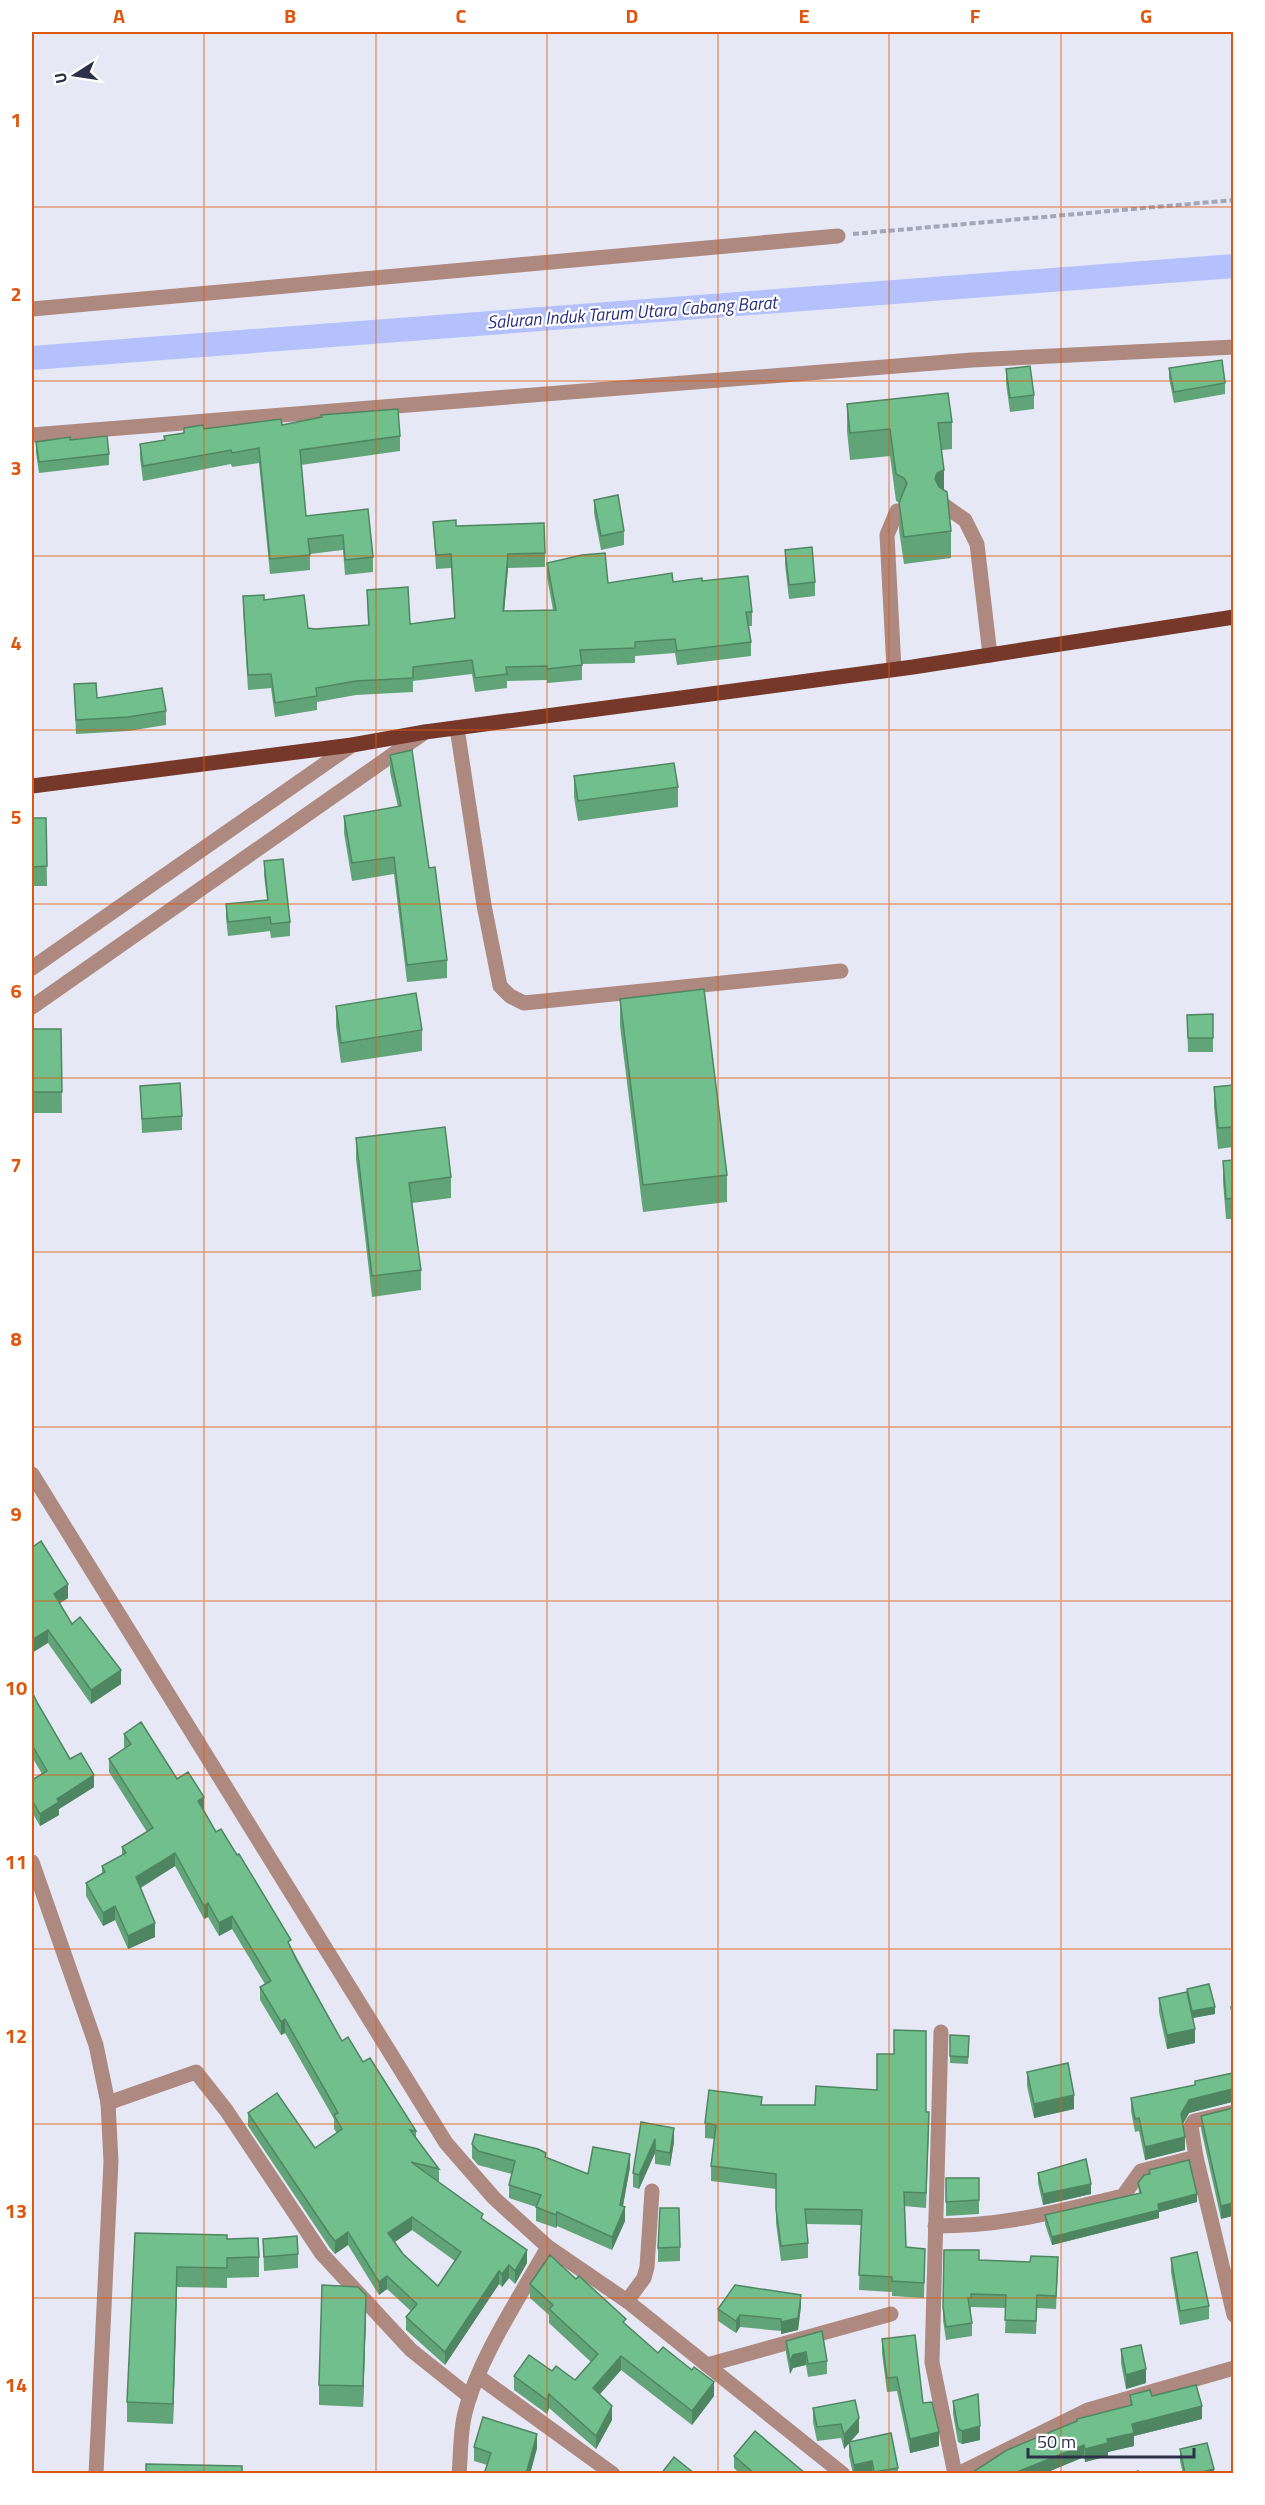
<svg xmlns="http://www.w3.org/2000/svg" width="1265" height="2505" font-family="'Titillium Web',sans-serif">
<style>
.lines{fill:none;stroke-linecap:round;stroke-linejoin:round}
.canal{stroke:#b4c1fd;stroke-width:24}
.path{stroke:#a3a6b7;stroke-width:4;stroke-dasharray:6 3;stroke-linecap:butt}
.minor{stroke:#ae897f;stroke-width:15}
.major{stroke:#763829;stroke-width:15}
.wall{fill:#61a478;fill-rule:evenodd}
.shaded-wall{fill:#4f8662}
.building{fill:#71bf8c;stroke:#4f8662;stroke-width:1.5;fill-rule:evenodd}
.grid{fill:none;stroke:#df570f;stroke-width:1.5;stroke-opacity:0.55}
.labels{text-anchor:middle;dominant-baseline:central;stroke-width:4.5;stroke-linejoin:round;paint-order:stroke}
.water-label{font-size:18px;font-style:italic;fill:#292d80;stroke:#fff}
.neatline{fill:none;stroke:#df570f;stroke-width:2}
.grid-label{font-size:20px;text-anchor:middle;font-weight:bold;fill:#df570f}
</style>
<rect width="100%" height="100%" fill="#e6e9f5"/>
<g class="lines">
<path class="canal" d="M32 358 1234 266"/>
<path class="path" d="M853 234 1234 200"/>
<g class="minor">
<path d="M32 309 838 236"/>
<path d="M32 435 972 360 1234 347"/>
<path d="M945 506 965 520 977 544 990 655"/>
<path d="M894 669 887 535 897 511"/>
<path d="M457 728 484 905 500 986 510 996 524 1003 841 971"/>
<path d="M32 968 352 745"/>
<path d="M32 1007 425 732"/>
<path d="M32 1474 446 2143 494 2198 548 2247 627 2301 843 2474"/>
<path d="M32 1862 96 2045 108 2103 111 2161 96 2474"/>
<path d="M941 2032 932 2362 955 2474"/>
<path d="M108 2103 196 2072 226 2110 322 2254 411 2350 470 2397"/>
<path d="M1196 2157 1234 2315"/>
<path d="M935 2226C1005 2226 1056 2212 1123 2196L1141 2171 1196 2157 1191 2126 1194 2121 1234 2112"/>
<path d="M627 2301 644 2278 647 2267 652 2191"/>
<path d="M707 2365 891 2314"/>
<path d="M479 2377 613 2474"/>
<path d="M459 2474C461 2454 460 2432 465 2413 478 2359 521 2295 548 2247"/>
<path d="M958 2474 1088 2410 1234 2368"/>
</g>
<path class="major" d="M32 786 352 745 425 732 913 667 1234 617"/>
</g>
<g class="wall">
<path d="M1169 368 1225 383V394L1174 403 1169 378Z"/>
<path d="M1006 369 1034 395V409L1010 412 1006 383Z"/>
<path d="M847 404 952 422V449L942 450 944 490 951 531V558L904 564 899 530 900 503 896 501 890 456 850 460 847 431Z"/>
<path d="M282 425 400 436V451L301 465 306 516 368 509 373 557V572L345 575 343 550 310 554V570L270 574 259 463 232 467 231 464 143 481 140 458V444L164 440V436L184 433V428L204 429Z"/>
<path d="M70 440 109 454V465L39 473 36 453V442Z"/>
<path d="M594 500 624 531V545L601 550 594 513Z"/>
<path d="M433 522 456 526 545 553V567L508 568 504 611 553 610 547 577V563L608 583 702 581 752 612V626H749L751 642V656L677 665 675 653 635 656V663L582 664V680L547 683V680L507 681V688L475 692 472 674 413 681V692L356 695 317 702V710L275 717 271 688 248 690 243 610V596L264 600 308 628 315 629 368 625 367 590 410 624 454 618 451 568 436 569Z"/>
<path d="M785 550 815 582V596L789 599 785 564Z"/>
<path d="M74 684 97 698 166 711V725L128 731 76 734Z"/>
<path d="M390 755 429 868 447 960V978L407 982 394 874 352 881 344 833V816L398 807 390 772Z"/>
<path d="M574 776 678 787V807L578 821 574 797Z"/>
<path d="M32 818H46L47 886H32Z"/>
<path d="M264 861 290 922V936L271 938 270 931 228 936 226 918V904L267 900 264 875Z"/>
<path d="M620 999 727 1175V1202L643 1212 620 1026Z"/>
<path d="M336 1006 422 1030V1051L341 1063 336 1026Z"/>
<path d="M1213 1014V1052H1188L1187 1015Z"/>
<path d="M32 1029H61L62 1113H32Z"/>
<path d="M1233 1085V1147L1218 1149 1214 1107V1087Z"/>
<path d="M140 1086 182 1116V1130L142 1133Z"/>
<path d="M356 1138 451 1177V1198L412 1203 421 1270V1290L372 1297 356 1159Z"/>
<path d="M1233 1160V1219H1226L1223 1182V1161Z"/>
<path d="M32 1542 68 1598 59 1603 72 1624 121 1684 91 1704 48 1643Z"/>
<path d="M32 1692 38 1704 70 1759 94 1787 59 1809V1815L40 1826 32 1812V1780L42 1774 32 1757Z"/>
<path d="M124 1734 177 1779 204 1810 216 1832 291 1947 342 2041 363 2062 416 2131V2138L439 2169V2182L483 2219 527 2263 515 2284 509 2278 502 2287 499 2284 445 2365 406 2330V2317L411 2311 387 2289 379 2295 348 2245 335 2254 330 2248 248 2126V2113L315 2148 337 2133 334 2129V2119L285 2033 281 2035 260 2000V1987L265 1984 232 1929 219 1936 208 1917 204 1919 175 1866 141 1888 155 1937 128 1949 115 1920 103 1926 86 1896V1883L102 1873V1866L122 1855V1847L147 1832 109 1772V1759L125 1748 124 1747ZM412 2230 455 2261 438 2286 403 2254 394 2242Z"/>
<path d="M1187 1989 1215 2014 1193 2018 1195 2043 1167 2049 1159 2012V1998L1187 1992Z"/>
<path d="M1231 2007H1233V2032L1231 2021Z"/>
<path d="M950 2035 969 2043 968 2064 950 2063Z"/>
<path d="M1027 2072 1074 2109 1034 2118 1027 2086Z"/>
<path d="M1233 2073V2103L1232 2102 1189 2113 1183 2124 1185 2150 1145 2160 1139 2131 1135 2132 1131 2111V2098L1195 2086V2081Z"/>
<path d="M762 2105 926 2112 929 2127 926 2208 904 2206 906 2247 925 2249 924 2298 892 2296V2292L859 2290 861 2225 806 2224 808 2243V2258L781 2261 776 2223V2189L711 2181V2166L714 2139 705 2138V2123Z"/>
<path d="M1233 2108 1221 2219 1201 2129V2116Z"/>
<path d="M641 2122 674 2142 670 2166 655 2164V2153L639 2189 633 2187V2173Z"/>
<path d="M472 2144 546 2157 588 2174 630 2167 623 2206 625 2221 612 2250 557 2226 556 2228 536 2221V2207L509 2198V2185L512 2174 478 2165 472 2158Z"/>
<path d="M1149 2170 1197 2202 1159 2212V2218L1052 2245 1045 2224V2215L1139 2193 1138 2183 1149 2174Z"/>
<path d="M1038 2173 1091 2194 1043 2205 1038 2183Z"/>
<path d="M946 2178H979V2214L946 2216Z"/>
<path d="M135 2233 227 2239 259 2257V2277L227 2278V2288L177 2287 173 2424 127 2422V2402Z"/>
<path d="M263 2239 298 2254V2268L264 2271Z"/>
<path d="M680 2247V2261L658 2262V2248Z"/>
<path d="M944 2250 979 2260 1058 2270 1056 2309 1037 2308 1036 2334 1005 2333 1006 2308 971 2307V2311H970L972 2323V2336L946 2340 943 2320Z"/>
<path d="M1171 2258 1209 2306V2319L1180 2325 1171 2272Z"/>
<path d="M530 2284 626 2325 658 2353 714 2396 692 2425 621 2370 600 2394 612 2420 596 2449 549 2408 547 2414 514 2390V2376L575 2380 591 2362 549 2323V2315L530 2298Z"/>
<path d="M801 2306 798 2330 781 2334V2331L740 2327 736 2333 718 2321V2309Z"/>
<path d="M366 2315 363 2407 319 2405V2385Z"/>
<path d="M882 2339 923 2403 939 2446 910 2453 897 2391 887 2392 882 2353Z"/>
<path d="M786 2341 827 2361V2374L808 2377 806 2365 793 2368 790 2374 786 2353Z"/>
<path d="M1121 2349 1146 2383 1126 2389 1121 2363Z"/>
<path d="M1130 2395 1152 2396 1202 2419 1134 2436V2446L1108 2452V2456L1085 2462 1084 2457 1043 2474H970L1077 2421V2419L1130 2406Z"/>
<path d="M953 2401 980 2440 962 2444 958 2442 953 2414Z"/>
<path d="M813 2408 859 2432 851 2441 898 2468V2474H853L849 2456V2443L844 2449 841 2438 817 2441 813 2422Z"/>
<path d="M474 2447 537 2448 530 2474H484L487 2465 474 2461Z"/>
<path d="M1180 2449 1214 2474H1183L1180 2461Z"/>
<path d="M734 2456 806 2474H740L734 2468Z"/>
</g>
<g class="shaded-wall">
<path d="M944 470V497L935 479 937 473Z"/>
<path d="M508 554V568L503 625V611Z"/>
<path d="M68 1584V1598L54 1607V1594Z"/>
<path d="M48 1630V1643L32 1653V1640Z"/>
<path d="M121 1670V1684L91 1704V1690Z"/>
<path d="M94 1775V1787L59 1809V1815L40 1826V1814L57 1799Z"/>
<path d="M204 1797V1810L198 1814V1801Z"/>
<path d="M175 1853V1866L136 1890V1877Z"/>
<path d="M208 1903V1917L204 1919V1906Z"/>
<path d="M115 1906V1920L103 1926V1913Z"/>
<path d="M232 1916V1929L219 1936V1923Z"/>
<path d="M155 1923V1937L128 1949V1936Z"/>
<path d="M1215 2007V2014L1192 2018V2011Z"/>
<path d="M285 2019V2033L281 2035V2022Z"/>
<path d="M1195 2029V2043L1167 2049V2035Z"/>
<path d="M1232 2089V2102L1189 2113 1181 2127V2114L1189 2100Z"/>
<path d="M1074 2095V2109L1034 2118V2104Z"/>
<path d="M674 2128V2142L670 2166V2153Z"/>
<path d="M1185 2137V2150L1145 2160V2147Z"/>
<path d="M655 2139V2153L639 2189V2175Z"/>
<path d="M630 2154V2167L621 2216 625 2207V2221L612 2250V2237L620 2205Z"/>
<path d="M1091 2184V2194L1043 2205V2194Z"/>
<path d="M1197 2194V2202L1159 2212V2218L1052 2245V2237L1158 2204Z"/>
<path d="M1233 2203V2216L1221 2219V2206Z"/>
<path d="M557 2212V2226L556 2228V2215Z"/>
<path d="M412 2217V2230L388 2247V2233Z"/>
<path d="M348 2232V2245L335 2254V2241Z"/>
<path d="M527 2250V2263L515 2284V2271Z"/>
<path d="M509 2265V2278L502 2287V2274Z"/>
<path d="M177 2267V2287L173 2424V2404Z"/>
<path d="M499 2271V2284L445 2365V2352Z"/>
<path d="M387 2276V2289L379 2295V2282Z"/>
<path d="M366 2295V2315L363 2407V2386Z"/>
<path d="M801 2295V2306L798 2330 781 2334V2322Z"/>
<path d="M740 2315V2327L736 2333V2321Z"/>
<path d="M806 2352V2365L793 2368 790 2374V2361L793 2355Z"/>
<path d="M621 2356V2370L593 2402V2388Z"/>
<path d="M1146 2369V2383L1126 2389V2375Z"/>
<path d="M714 2382V2396L692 2425V2411Z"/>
<path d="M549 2394V2408L547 2414V2400Z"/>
<path d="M612 2406V2420L596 2449V2436Z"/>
<path d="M1202 2406V2419L1134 2436V2446L1108 2452V2456L1085 2462V2449L1107 2439 1132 2424Z"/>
<path d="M859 2418V2432L844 2449V2435Z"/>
<path d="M980 2426V2440L962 2444V2431Z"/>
<path d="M939 2432V2446L910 2453V2439Z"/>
<path d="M537 2434V2448L530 2474H526Z"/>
<path d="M1084 2445V2457L1043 2474H1012Z"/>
<path d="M872 2461V2474H854V2465Z"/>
<path d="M1214 2469V2474H1193Z"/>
</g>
<g class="building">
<path d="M1222 360 1225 383 1174 392 1169 368Z"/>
<path d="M1030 366 1034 395 1010 398 1006 369Z"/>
<path d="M948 393 952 422 938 423 944 470 937 473 935 479 939 487 947 492 951 531 904 537 899 503 907 483 904 478 896 474 890 429 850 433 847 404Z"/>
<path d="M398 409 400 436 300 450 306 516 368 509 373 557 345 560 343 535 308 539 310 555 270 559 259 448 232 453 231 450 143 466 140 444 165 440 164 436 184 433V428L203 425 204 429 281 419 282 425 322 417 321 415Z"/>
<path d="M107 436 109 454 39 462 36 442 70 437V440Z"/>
<path d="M618 495 624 531 601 536 594 500Z"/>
<path d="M456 520V526L544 523 545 553 508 554 503 611 556 610 547 563 582 555 605 553 608 583 672 573 673 582 702 578V581L748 576 752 612H746L751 642 677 651 675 639 635 642V648L580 650 582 665 547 669V666L506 667 507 674 475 678 472 660 413 667V678L356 681 316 688 317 696 275 703 271 674 248 675 243 596 264 595V600L304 595 308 628 315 629 369 625 367 590 408 587 410 624 455 618 451 554 436 555 433 522Z"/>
<path d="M812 547 815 582 789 585 785 550Z"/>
<path d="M96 683 97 698 162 688 166 711 128 717 76 720 74 684Z"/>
<path d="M412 750 429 868 435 867 447 960 407 965 394 857 352 863 344 816 401 806 390 755Z"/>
<path d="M674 763 678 787 578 801 574 776Z"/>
<path d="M32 818H46L47 866 32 867Z"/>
<path d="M283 859 290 922 271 924 270 917 228 922 226 904 268 900 264 861Z"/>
<path d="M704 989 727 1175 643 1185 620 999Z"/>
<path d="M416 993 422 1030 341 1043 336 1006Z"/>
<path d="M1213 1014V1038H1188L1187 1015Z"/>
<path d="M32 1029H61L62 1092H32Z"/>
<path d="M180 1083 182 1116 142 1119 140 1086Z"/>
<path d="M1233 1085V1127L1218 1128 1214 1087Z"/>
<path d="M445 1127 451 1177 409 1183 421 1270 372 1276 356 1138Z"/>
<path d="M1233 1160V1198L1226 1199 1223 1161Z"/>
<path d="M41 1541 68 1584 54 1594 72 1624 80 1617 121 1670 91 1690 48 1630 32 1640V1542L34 1546Z"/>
<path d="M32 1692 38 1704 70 1759 81 1753 94 1775 57 1799 59 1802 40 1814 32 1800V1780L47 1771 32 1745Z"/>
<path d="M141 1722 177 1779 188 1772 204 1797 198 1801 216 1832 221 1829 237 1855 239 1854 291 1940 288 1942 297 1961 342 2041 348 2037 363 2062 370 2058 416 2131 410 2130 439 2169 411 2162 483 2214 481 2218 527 2250 515 2271 509 2265 502 2274 499 2271 445 2352 406 2317 417 2304 387 2276 379 2282 348 2232 335 2241 330 2235 248 2113 277 2093 315 2148 342 2129 334 2115 338 2113 285 2019 281 2022 260 1987 271 1981 232 1916 219 1923 208 1903 204 1906 175 1853 136 1877 155 1923 128 1936 115 1906 103 1913 86 1883 105 1872 102 1866 126 1853 122 1847 153 1828 109 1759 131 1744 124 1734ZM412 2217 461 2252 438 2286 403 2254 388 2233Z"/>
<path d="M1209 1984 1215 2007 1192 2011 1187 1989Z"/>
<path d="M1187 1992 1195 2029 1167 2035 1159 1998Z"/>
<path d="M1231 2007H1233V2018Z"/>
<path d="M894 2030 926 2031V2112H929L926 2193 904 2192 906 2247 925 2249 924 2283 892 2281V2277L859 2275 862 2210 805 2209 808 2243 781 2246 776 2209V2174L711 2166 716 2125 705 2123 709 2090 762 2097 761 2105H815L816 2086 877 2090V2054H894Z"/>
<path d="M950 2035 969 2036 968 2057 950 2056Z"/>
<path d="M1068 2063 1074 2095 1034 2104 1027 2072Z"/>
<path d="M1233 2073V2090L1232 2089 1189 2100 1181 2114 1185 2137 1145 2147 1139 2118 1135 2119 1131 2098 1195 2085V2081Z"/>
<path d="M1233 2108V2203L1221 2206 1201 2116Z"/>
<path d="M641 2122 674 2128 670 2153 655 2150V2139L639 2175 633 2173Z"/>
<path d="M475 2134 538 2149 546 2153 545 2157 588 2174 593 2147 630 2154 620 2205 625 2207 612 2237 557 2212 556 2215 536 2207 541 2195 509 2185 515 2161 478 2151 472 2144Z"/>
<path d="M1086 2159 1091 2184 1043 2194 1038 2173Z"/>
<path d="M1189 2160 1197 2194 1158 2204 1159 2210 1052 2237 1045 2215 1141 2193 1138 2183 1144 2175 1150 2174 1149 2170Z"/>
<path d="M946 2178H979V2200L946 2202Z"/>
<path d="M660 2208H679L680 2247 658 2248Z"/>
<path d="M135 2233 227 2235V2239L258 2238 259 2257 227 2258V2268L177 2267 173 2404 127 2402Z"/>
<path d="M297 2236 298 2254 264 2257 263 2239Z"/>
<path d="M944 2250H979V2260L1030 2262 1031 2256 1058 2257 1056 2296 1037 2295 1036 2321 1005 2320 1006 2295 971 2294V2298H968L972 2323 946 2327 943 2307Z"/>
<path d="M1197 2252 1209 2306 1180 2311 1171 2258Z"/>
<path d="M550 2255 576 2279 579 2276 626 2319 623 2322 658 2353 663 2347 692 2370 694 2367 714 2382 692 2411 621 2356 593 2388 612 2406 596 2436 549 2394 547 2400 514 2376 529 2355 552 2371 556 2366 575 2380 598 2354 549 2309 553 2305 530 2284Z"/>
<path d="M322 2285 358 2287 366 2295 363 2386 319 2385Z"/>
<path d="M735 2285 801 2295 798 2318 781 2322V2319L740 2315 736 2321 718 2309Z"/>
<path d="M822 2331 827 2361 808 2364 806 2352 793 2355 790 2361 786 2341Z"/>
<path d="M915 2335 923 2403 932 2402 939 2432 910 2439 897 2377 887 2378 882 2339Z"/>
<path d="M1141 2345 1146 2369 1126 2375 1121 2349Z"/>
<path d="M1196 2385 1202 2406 1132 2424 1134 2433 1107 2439 1108 2443 1085 2449 1084 2445 1012 2474H970L1007 2450 1077 2421V2419L1132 2405 1130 2395 1150 2390 1152 2396Z"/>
<path d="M978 2394 980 2426 962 2431 958 2428 953 2401Z"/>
<path d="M855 2400 859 2418 844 2435 841 2424 817 2427 813 2408Z"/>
<path d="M483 2417 537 2434 526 2474H484L491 2453 474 2447Z"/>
<path d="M755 2431 806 2474H755L734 2456Z"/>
<path d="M891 2433 898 2468 874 2472 872 2461 854 2465 849 2442Z"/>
<path d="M1207 2443 1214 2469 1193 2474H1185L1180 2449Z"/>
<path d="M674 2457 695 2474H661Z"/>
<path d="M146 2464 242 2466V2474H146Z"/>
<path d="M1138 2471 1139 2474H1130Z"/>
</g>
<path class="grid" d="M204 32V2474M376 32V2474M547 32V2474M718 32V2474M889 32V2474M1061 32V2474M32 207H1234M32 381H1234M32 556H1234M32 730H1234M32 904H1234M32 1078H1234M32 1252H1234M32 1427H1234M32 1601H1234M32 1775H1234M32 1949H1234M32 2124H1234M32 2298H1234"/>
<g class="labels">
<g class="water-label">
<text transform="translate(632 312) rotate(-4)">Saluran Induk Tarum Utara Cabang Barat</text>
</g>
</g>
<rect width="1265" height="2505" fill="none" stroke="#ffffff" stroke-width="66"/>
<g transform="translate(75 75) rotate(258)" stroke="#ffffff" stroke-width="4.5" paint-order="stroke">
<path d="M0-4.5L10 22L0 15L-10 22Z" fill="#2c3149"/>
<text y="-9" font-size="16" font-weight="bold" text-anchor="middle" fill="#2c3149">U</text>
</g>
<path d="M1028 2448v9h166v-9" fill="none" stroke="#2c3149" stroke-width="3"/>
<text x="1037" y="2448" font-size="18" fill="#2c3149" stroke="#ffffff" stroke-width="4.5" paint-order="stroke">50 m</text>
<rect x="33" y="33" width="1199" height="2439" class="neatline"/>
<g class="grid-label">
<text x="119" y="23">A</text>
<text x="290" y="23">B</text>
<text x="461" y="23">C</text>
<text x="632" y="23">D</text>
<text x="804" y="23">E</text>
<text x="975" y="23">F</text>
<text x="1146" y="23">G</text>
<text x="16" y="127">1</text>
<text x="16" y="301">2</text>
<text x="16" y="475">3</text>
<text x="16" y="650">4</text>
<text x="16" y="824">5</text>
<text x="16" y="998">6</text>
<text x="16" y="1172">7</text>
<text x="16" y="1346">8</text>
<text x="16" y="1521">9</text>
<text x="16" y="1695">10</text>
<text x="16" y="1869">11</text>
<text x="16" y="2043">12</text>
<text x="16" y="2218">13</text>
<text x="16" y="2392">14</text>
</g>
</svg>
